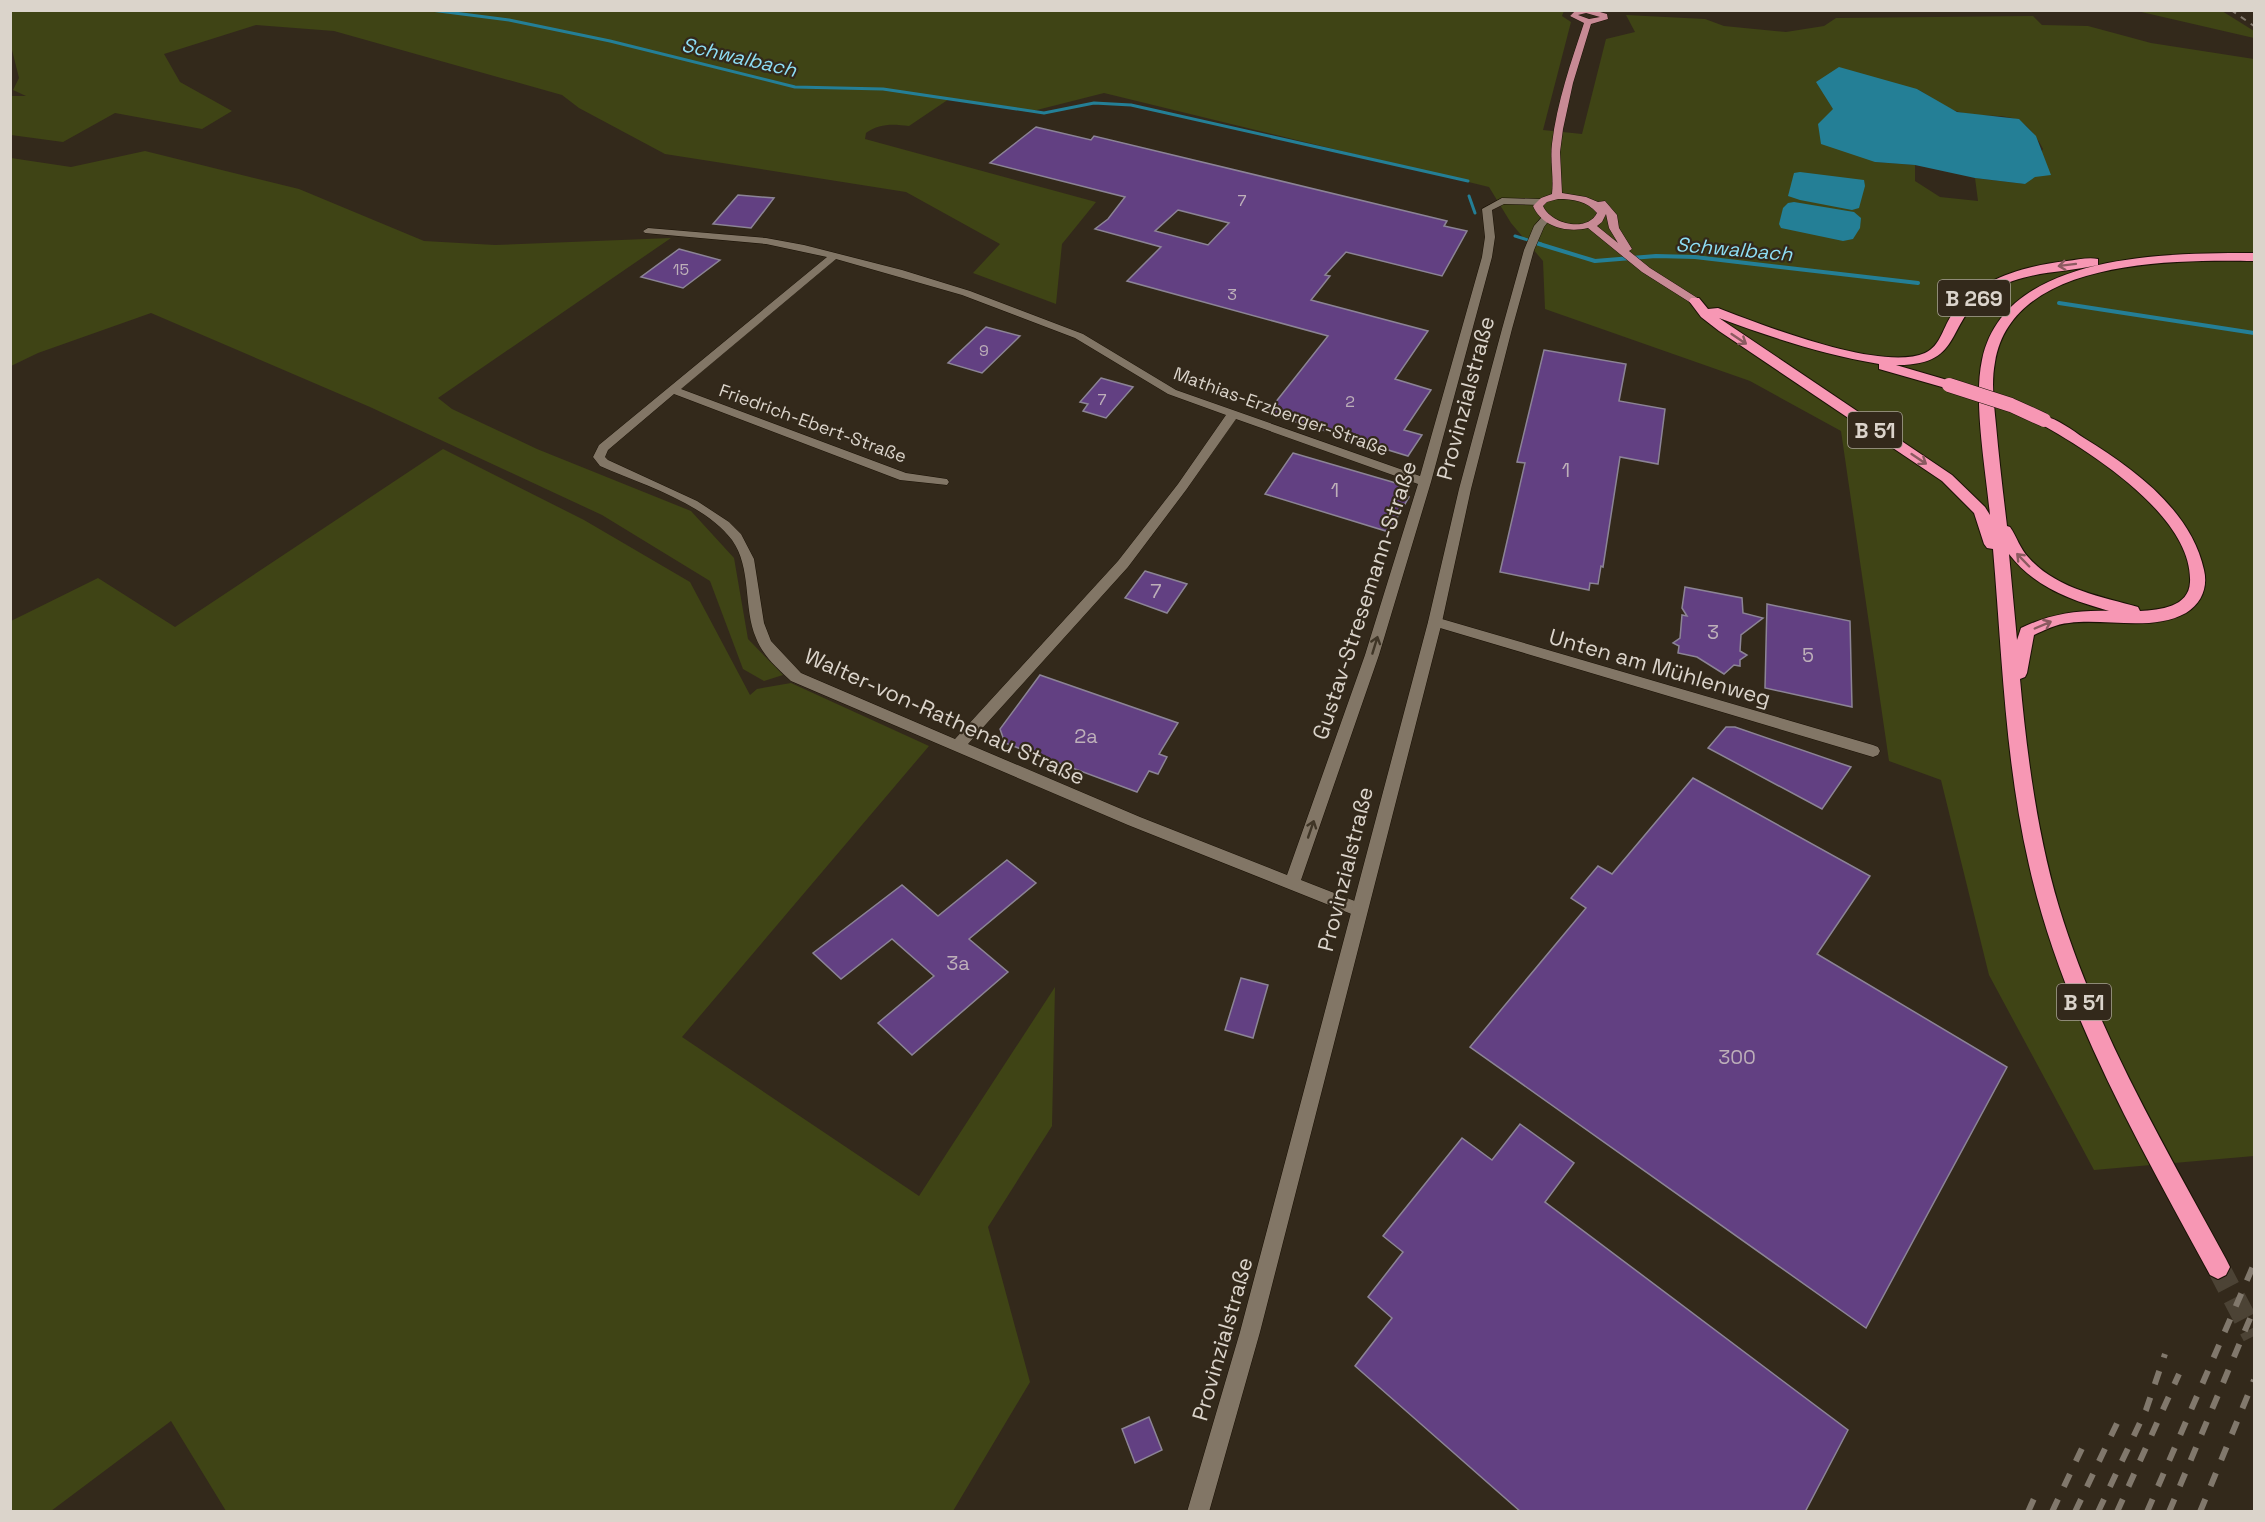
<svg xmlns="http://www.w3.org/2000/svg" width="2265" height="1522" font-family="'Space Grotesk',sans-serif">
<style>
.green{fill:#3f4415;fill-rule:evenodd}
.water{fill:#247f96}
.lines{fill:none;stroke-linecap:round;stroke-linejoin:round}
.stream-far1{stroke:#247f96;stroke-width:3}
.stream{stroke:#247f96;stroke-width:4}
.building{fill:#624082;stroke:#8c8496;stroke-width:1.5;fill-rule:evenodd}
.highway-tunnel{stroke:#4c4335;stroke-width:23;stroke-dasharray:23 12;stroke-linecap:butt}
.street-casing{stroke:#1a1105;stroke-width:1}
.secondary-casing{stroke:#1a1105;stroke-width:1}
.primary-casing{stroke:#1a1105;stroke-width:1}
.highway-casing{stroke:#1a1105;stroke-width:2}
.street{fill:#827666;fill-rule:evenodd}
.secondary{fill:#827666;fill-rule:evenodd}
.primary{fill:#c88a95;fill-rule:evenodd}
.highway{fill:#f797b4;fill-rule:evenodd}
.rail-far1{stroke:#81786c;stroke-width:2;stroke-dasharray:6 6;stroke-linecap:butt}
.rail{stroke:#81786c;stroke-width:6;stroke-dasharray:14 14;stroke-linecap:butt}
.highway-bridge-casing{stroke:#1a1105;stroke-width:15;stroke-linecap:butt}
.highway-bridge{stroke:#f797b4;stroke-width:14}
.oneway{stroke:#8b5a60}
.oneway2{stroke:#3f3526}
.labels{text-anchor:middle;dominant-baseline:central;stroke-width:4.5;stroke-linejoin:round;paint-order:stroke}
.far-number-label{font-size:16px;fill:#bdafb9}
.far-street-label{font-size:18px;fill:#dbd4cb;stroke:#33291b}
.far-water-label{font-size:20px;font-style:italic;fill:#8edef5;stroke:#33291b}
.number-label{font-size:20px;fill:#bdafb9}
.shield{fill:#33291b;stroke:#a9a196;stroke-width:1.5}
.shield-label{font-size:21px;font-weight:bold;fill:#dbd4cb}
.street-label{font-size:22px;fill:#dbd4cb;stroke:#33291b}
</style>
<rect width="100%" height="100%" fill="#33291b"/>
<g class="green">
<path d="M10 11H1564L1562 16 1571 22 1543 130 1582 134 1606 39 1635 32 1626 15 1705 19 1724 26 1786 32 1824 26 1836 18 2033 16 2042 25 2088 26 2151 43 2254 59V1156L2094 1170 1989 975 1941 780 1889 761 1841 431 1750 381 1545 309 1543 261 1511 223 1489 187 1104 93 1029 112 949 99 909 126C893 124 880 123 866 133L865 139 1096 202 1062 244 1056 304 973 273 1000 244 906 192 665 154 579 108 562 95 334 31 256 25 164 54 180 82 232 111 202 129 115 113 63 142 11 135V96H26L13 90 19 78 11 46ZM1917 89C1930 96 1945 108 1959 112 2000 122 2019 103 2043 149L2025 184 1975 178 1978 201 1940 197 1915 181V165L1875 162 1833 109Z"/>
<path d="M2137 11H2222L2254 31V38Z"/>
<path d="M145 151 299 189 424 241 495 245 671 238 438 398 452 409 537 449 691 511 734 558 748 639 783 675 764 681 743 669 710 581 602 515 370 407 151 313 38 353 11 366V158L71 167Z"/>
<path d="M443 449 584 520 690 582 750 695 757 689 791 683 929 746 682 1037 919 1196 1055 987 1052 1126 988 1227 1030 1382 953 1511H226L171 1421 51 1511H11V621L98 578 175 627Z"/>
</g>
<g class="water">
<path d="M1839 67 1917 89 1957 112 2019 119 2036 136 2051 175 2035 177 2025 184 1975 178 1915 165 1875 162 1821 144 1818 124 1833 109 1816 82Z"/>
<path d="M1800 172 1864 180 1865 186 1859 208 1852 210 1800 200 1788 196 1794 173Z"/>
<path d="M1794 202 1854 212 1861 218 1860 228 1853 239 1843 241 1781 228 1779 224 1783 208 1788 203Z"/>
</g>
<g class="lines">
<g class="stream-far1">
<path d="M431 10 509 20 610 41 795 87 883 89 1044 113 1094 103 1131 105 1468 181"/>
<path d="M1469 196 1475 213"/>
<path d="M1515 236 1541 244"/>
</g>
<g class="stream">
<path d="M1536 243 1595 261 1656 256 1695 257 1918 283"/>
<path d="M2059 303 2254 333"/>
</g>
</g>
<g class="building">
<path d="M1036 127 1091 140 1094 136 1447 221 1444 226 1467 231 1442 276 1346 252 1325 275 1330 276 1311 300 1428 331 1395 379 1431 390 1404 430 1422 435 1408 456 1267 413 1328 336 1127 281 1161 247 1095 229 1108 219 1125 197 990 163ZM1178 210 1229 223 1208 245 1155 231Z"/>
<path d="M738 195 774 198 751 228 713 224Z"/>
<path d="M679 249 720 260 683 288 641 277Z"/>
<path d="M986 327 1020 336 982 373 948 363Z"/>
<path d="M1544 350 1626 364 1619 401 1665 409 1658 464 1620 457 1603 567 1601 566 1598 584 1590 583 1589 590 1500 572 1525 463 1517 462Z"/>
<path d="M1101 378 1133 387 1106 418 1083 411 1088 404 1080 402Z"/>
<path d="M1293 453 1406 486 1401 495 1409 497 1389 532 1265 494Z"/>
<path d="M1145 571 1187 584 1167 613 1125 598Z"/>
<path d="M1685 587 1742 598 1743 613 1763 618 1741 635 1740 651 1747 655 1740 660V666L1734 665 1724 674 1697 657 1678 653 1679 646 1673 643 1680 638 1682 615 1687 616 1682 608Z"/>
<path d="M1767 604 1850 621 1852 707 1765 688Z"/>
<path d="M1040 675 1178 723 1159 754 1167 757 1158 774 1149 771 1137 792 1005 743 1000 729Z"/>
<path d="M1726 727H1735L1851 767 1822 809 1708 748Z"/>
<path d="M1693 778 1870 876 1817 954 2007 1067 1866 1328 1470 1047 1586 908 1571 898 1598 866 1612 874Z"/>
<path d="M1007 860 1036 883 969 939 1008 972 912 1055 878 1023 934 976 892 939 841 979 813 953 902 885 938 916Z"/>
<path d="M1241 978 1268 985 1253 1038 1225 1030Z"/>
<path d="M1520 1124 1574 1163 1545 1202 1848 1430 1805 1512H1521L1355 1366 1392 1318 1368 1297 1403 1252 1383 1236 1462 1138 1492 1160Z"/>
<path d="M1149 1417 1162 1450 1135 1463 1122 1429Z"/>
</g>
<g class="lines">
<path class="highway-tunnel" d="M2218 1267 2254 1336"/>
<defs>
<g id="street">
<path d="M1502 198 1540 199 1545 202 1540 205 1504 204 1492 210 1495 237 1492 257 1431 482 1379 655 1301 880 1365 905 1367 910 1365 915 1359 917 1128 825 791 681C777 668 763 656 756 638 743 608 752 568 732 540 704 503 641 484 600 466L593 457 599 445 827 257 766 244 645 233 643 231 648 228 766 238 804 245 902 270 970 291 1083 334 1176 390 1420 476 1482 257 1485 237 1482 209ZM836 259 962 295 1075 338 1168 394 1226 415 1178 484 1118 561 955 739 801 673 771 641 764 623 754 559 741 534 729 522 697 501 608 460 605 457 608 450 674 394 900 480 947 485 949 482 947 479 906 473 681 389ZM1236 419 1418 484 1365 655 1287 875 1140 817 968 744 1128 567 1186 490Z"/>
<path d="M1435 617 1873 745 1878 747 1880 751 1878 755 1873 757 1430 625 1428 622 1430 619Z"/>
</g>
<path id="secondary" d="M1542 217 1550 219 1544 227 1534 250 1512 329 1471 489 1442 622 1260 1332 1209 1512H1187L1240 1332 1428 622 1459 489 1502 329 1524 250 1534 226Z"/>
<path id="primary" d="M1593 10 1607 14 1608 19 1591 24 1573 83 1563 129 1560 152 1562 193 1586 197 1598 202 1605 201 1617 215 1619 228 1632 249 1629 251 1650 268 1699 299V303H1691L1642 272 1588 228C1567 233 1542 227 1533 206L1541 198 1552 194C1554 177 1550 161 1552 144 1557 102 1571 62 1584 23L1570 16 1575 11ZM1586 13 1600 17 1589 19 1578 15ZM1558 199C1573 199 1587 201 1597 213 1587 233 1551 224 1543 206L1547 202ZM1606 214 1609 228 1618 243 1597 226 1602 222Z"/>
<path id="highway" d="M2254 253V261C2174 260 2012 258 1995 362 1991 383 1994 404 1996 425 1999 459 2003 492 2007 526L2010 527C2017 537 2020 549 2029 558 2057 589 2100 596 2138 607L2140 611C2160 610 2189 607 2190 582 2193 516 2089 451 2039 423L2037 420 2044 416C2058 419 2072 430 2084 438 2133 468 2191 510 2204 570 2208 587 2202 603 2186 613 2152 632 2106 618 2069 623 2056 624 2045 630 2034 635L2027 673 2025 677 2020 679C2027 755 2037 833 2059 907 2097 1032 2164 1145 2226 1259L2230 1267 2226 1275 2218 1279 2210 1275C2139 1144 2062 1011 2029 865 2005 761 2002 654 1993 549L1987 548 1984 544 1974 513 1942 481 1719 331 1701 317 1689 301 1691 298H1699L1708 309 1718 308C1762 325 1881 372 1925 353 1941 346 1943 326 1953 313 1980 278 2024 266 2067 261 2077 260 2088 257 2098 259V265C2060 274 2027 270 1991 291 1943 320 1967 366 1896 365L1954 382 1956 385 1949 389 1879 369V364C1821 354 1773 338 1719 318L1952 475 1985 507 1990 515C1986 472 1973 401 1982 360 2004 252 2169 253 2254 253ZM2009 554C2034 587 2070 600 2109 611 2077 610 2050 614 2021 628L2017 640Z"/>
</defs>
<use href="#street" class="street-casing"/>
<use href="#secondary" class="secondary-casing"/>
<use href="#primary" class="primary-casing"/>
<use href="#highway" class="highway-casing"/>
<use href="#street" class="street"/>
<use href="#secondary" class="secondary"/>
<use href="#primary" class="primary"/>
<use href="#highway" class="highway"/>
<path class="rail-far1" d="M2231 10 2254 26"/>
<g class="rail">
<path d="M2028 1512 2036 1494"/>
<path d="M2052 1512 2084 1444"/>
<path d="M2075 1512 2120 1417"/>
<path d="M2098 1512 2146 1410 2165 1354"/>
<path d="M2117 1512 2179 1374"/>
<path d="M2147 1512 2254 1264"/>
<path d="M2169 1512 2254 1309"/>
<path d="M2200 1512 2254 1380"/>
</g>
<defs>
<path id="highway-bridge" d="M1949 385 2011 405 2044 420"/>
</defs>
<use href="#highway-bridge" class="highway-bridge-casing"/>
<use href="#highway-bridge" class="highway-bridge"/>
</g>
<defs><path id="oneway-shaft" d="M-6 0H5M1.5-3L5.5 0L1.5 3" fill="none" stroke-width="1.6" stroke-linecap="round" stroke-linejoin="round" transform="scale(1.5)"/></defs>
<g class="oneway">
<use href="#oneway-shaft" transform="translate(2067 265) rotate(173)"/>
<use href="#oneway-shaft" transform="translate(1739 339) rotate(34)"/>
<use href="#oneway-shaft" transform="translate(1919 459) rotate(34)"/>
<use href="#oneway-shaft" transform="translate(2023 560) rotate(-134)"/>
<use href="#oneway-shaft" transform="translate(2043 625) rotate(-23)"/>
</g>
<g class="oneway2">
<use href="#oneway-shaft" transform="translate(1375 645) rotate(-73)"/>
<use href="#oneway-shaft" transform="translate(1311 829) rotate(-71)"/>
</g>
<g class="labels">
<g class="far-number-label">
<text x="1242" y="200">7</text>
<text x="681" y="269">15</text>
<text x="1232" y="294">3</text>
<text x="984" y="350">9</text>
<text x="1102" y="399">7</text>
<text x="1350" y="401">2</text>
</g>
<g class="far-street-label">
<text transform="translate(1281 411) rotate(20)">Mathias-Erzberger-Straße</text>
<text transform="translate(813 423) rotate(20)">Friedrich-Ebert-Straße</text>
</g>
<g class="far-water-label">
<text transform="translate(739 57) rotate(13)">Schwalbach</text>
<text transform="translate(1734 249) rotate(5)">Schwalbach</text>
</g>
<g class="number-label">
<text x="1566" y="470">1</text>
<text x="1335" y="490">1</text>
<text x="1156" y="591">7</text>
<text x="1713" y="632">3</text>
<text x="1808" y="655">5</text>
<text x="1086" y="736">2a</text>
<text x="958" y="963">3a</text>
<text x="1737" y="1057">300</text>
</g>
<g class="shield">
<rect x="1938" y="280" width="72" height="36" rx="4.5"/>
<rect x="1848" y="412" width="54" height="36" rx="4.5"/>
<rect x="2057" y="984" width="54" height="36" rx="4.5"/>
</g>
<g class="shield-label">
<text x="1974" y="298">B 269</text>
<text x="1875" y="430">B 51</text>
<text x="2084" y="1002">B 51</text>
</g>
<g class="street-label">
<text transform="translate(1465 398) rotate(-75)">Provinzialstraße</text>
<text transform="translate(1364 600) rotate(-72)">Gustav-Stresemann-Straße</text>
<text transform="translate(1660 667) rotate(16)">Unten am Mühlenweg</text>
<text transform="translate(945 716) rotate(24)">Walter-von-Rathenau Straße</text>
<text transform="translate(1345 869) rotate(-76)">Provinzialstraße</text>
<text transform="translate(1222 1339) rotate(-74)">Provinzialstraße</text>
</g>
</g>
<rect width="2265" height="1522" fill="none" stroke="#dbd4cb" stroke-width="24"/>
</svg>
